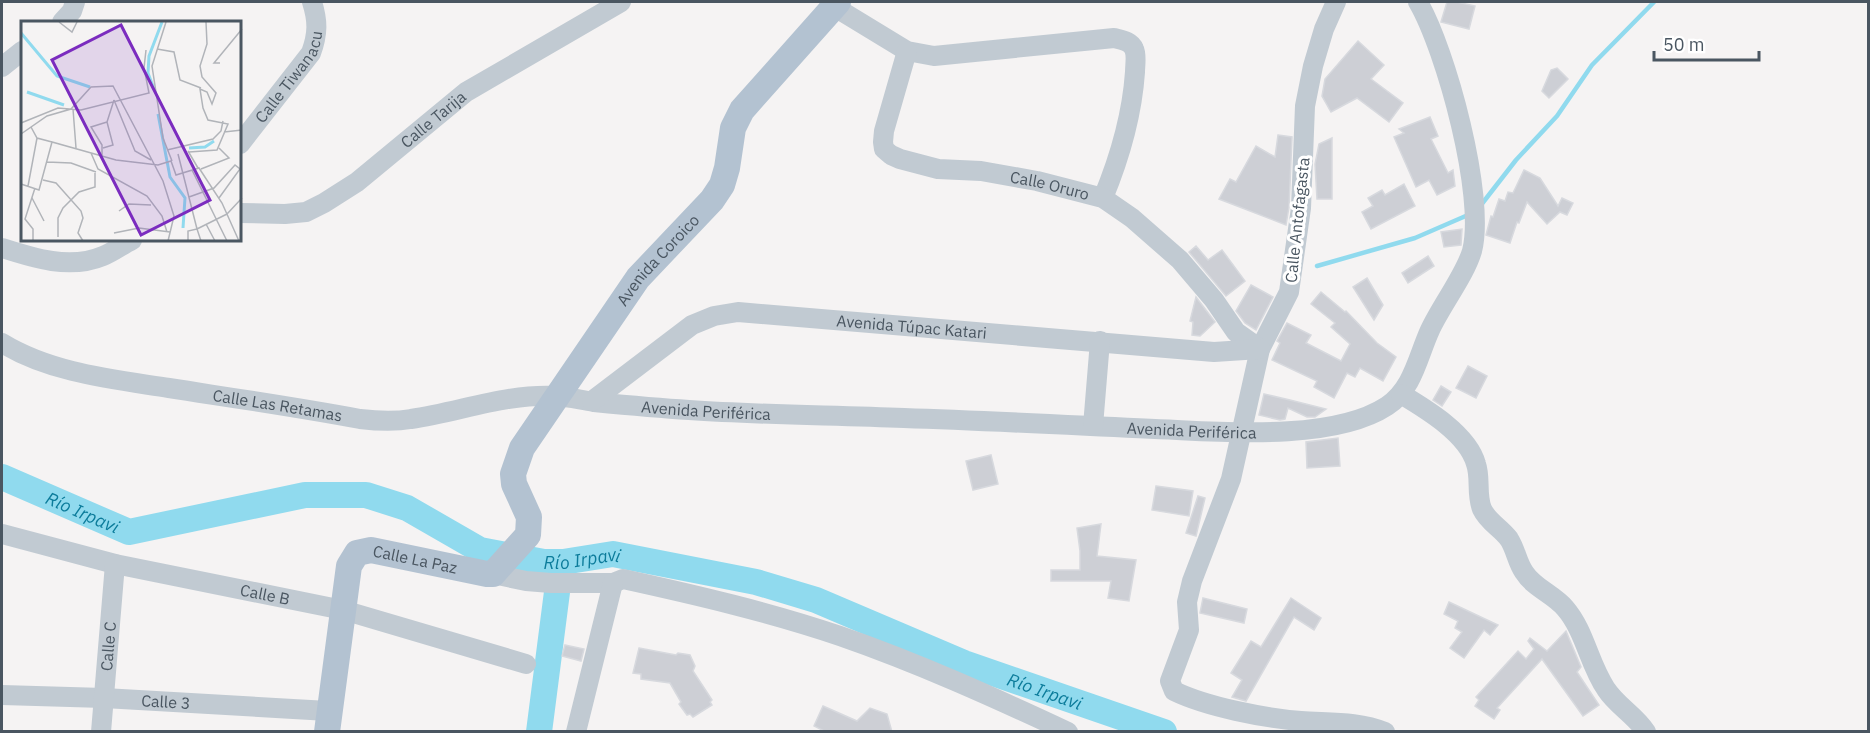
<svg xmlns="http://www.w3.org/2000/svg" width="1870" height="733" font-family="'IBM Plex Sans',sans-serif">
<style>
.lines{fill:none;stroke-linecap:round;stroke-linejoin:round}
.stream{stroke:#90daee;stroke-width:4.5}
.river{stroke:#90daee;stroke-width:26}
.building{fill:#cdcfd5;stroke:#d7d9de;stroke-width:1.5}
.minor{stroke:#c1cad2;stroke-width:20}
.major{stroke:#b3c2d1;stroke-width:26}
.labels{text-anchor:middle;dominant-baseline:central;stroke-width:6;stroke-linejoin:round;paint-order:stroke}
.street-label{font-size:16px;fill:#4a5661;stroke:#fff}
.water-label{font-size:18px;font-style:italic;fill:#0c7c9b;stroke:#fff}
.inset-river{fill:none;stroke:#90daee;stroke-width:3}
.inset-road{fill:none;stroke:#b1b4b9;stroke-width:1.5}
.view{fill:#7b2cbf;fill-opacity:0.15;stroke:#7b2cbf;stroke-width:3}
.inset-edge{fill:none;stroke:#4a5661;stroke-width:3}
</style>
<rect width="100%" height="100%" fill="#f5f3f3"/>
<g class="lines">
<g class="stream">
<path d="M1481 205 1516 160 1557 116 1592 65 1654 2"/>
<path d="M1317 266 1415 238 1468 215"/>
</g>
<g class="river">
<path id="s1" d="M2 477 129 532 305 495H366L407 508 480 550 544 562H563L613 554 756 582 816 600 964 663 1164 732"/>
<path d="M539 732 557 592"/>
</g>
</g>
<g class="building">
<path d="M1447 2H1457L1475 6 1469 29 1441 22Z"/>
<path d="M1358 41 1384 65 1371 79 1403 103 1389 122 1357 98 1331 112 1322 96 1325 79Z"/>
<path d="M1557 68 1568 79 1549 98 1542 91 1551 70Z"/>
<path d="M1430 117 1438 136 1431 139 1448 173 1453 170 1455 186 1437 195 1429 180 1416 187 1394 137 1404 133 1399 129Z"/>
<path d="M1278 135 1292 137 1289 207 1286 225 1219 199 1230 179 1236 182 1256 146 1275 157Z"/>
<path d="M1332 138V199H1317L1315 164 1319 144Z"/>
<path d="M1524 170 1540 178 1558 206 1562 198 1573 203 1567 215 1560 212 1547 224 1527 202 1519 223 1517 222 1510 243 1486 235 1491 216 1493 217 1499 199 1505 201 1508 192 1513 193Z"/>
<path d="M1404 184 1415 206 1371 229 1362 212 1373 206 1368 198 1382 190 1385 195Z"/>
<path d="M1462 229 1461 245 1444 247 1441 232Z"/>
<path d="M1196 246 1208 260 1222 250 1245 281 1226 296 1189 252Z"/>
<path d="M1428 256 1434 266 1408 283 1402 273Z"/>
<path d="M1367 278 1383 305 1374 320 1353 287Z"/>
<path d="M1251 285 1273 297 1256 330 1245 323 1236 311Z"/>
<path d="M1321 292 1345 312 1346 311 1377 343 1396 357 1383 381 1360 368 1355 377 1347 373 1334 398 1314 387 1317 381 1272 360 1280 343 1277 341 1287 323 1311 335 1306 343 1341 361 1350 344 1331 327 1335 323 1311 304Z"/>
<path d="M1196 297 1215 322 1200 336 1192 335 1193 322 1190 321Z"/>
<path d="M1468 366 1487 376 1476 398 1456 388Z"/>
<path d="M1441 386 1451 392 1442 406 1433 400Z"/>
<path d="M1264 394 1290 400 1326 409 1315 417H1307L1288 408 1285 419 1280 420 1259 415Z"/>
<path d="M1338 438 1340 466 1307 468 1306 442Z"/>
<path d="M991 455 998 484 973 490 966 461Z"/>
<path d="M1156 486 1193 491 1189 516 1152 510Z"/>
<path d="M1198 496 1205 498 1196 536 1186 533Z"/>
<path d="M1101 524 1097 556 1136 560 1129 601 1108 598 1111 581H1051V570H1080V551L1077 528Z"/>
<path d="M1203 598 1247 609 1244 623 1200 613Z"/>
<path d="M1291 598 1321 618 1314 630 1294 617 1246 701 1232 697 1242 680 1231 673 1251 641 1261 647Z"/>
<path d="M1449 602 1498 625 1490 635 1484 630 1464 658 1450 648 1462 632 1455 628 1458 621 1444 614Z"/>
<path d="M1566 631 1581 667 1577 672 1599 705 1583 716 1542 659 1497 708 1500 710 1494 719 1475 706 1479 700 1476 697 1518 651 1526 659 1534 649 1528 641 1530 638 1547 651Z"/>
<path d="M565 645 584 649 581 661 562 656Z"/>
<path d="M639 648 676 655 678 653 690 655 695 666 693 671 712 700 710 702 712 705 693 717 690 714 687 715 679 704 681 702 670 683 641 679V674L633 673Z"/>
<path d="M823 706 857 721 870 708 887 714 892 732H826L814 726Z"/>
</g>
<g class="lines">
<g class="minor">
<path d="M1336 2 1324 29 1313 66 1305 106 1301 208 1289 292 1260 349 1231 479 1192 581 1187 602 1189 630 1170 681 1174 691C1207 707 1264 718 1301 721 1330 723 1358 721 1385 732"/>
<path d="M833 6 907 51 934 56 1114 38C1122 40 1131 41 1134 49 1137 55 1135 65 1135 72 1132 116 1120 157 1103 198"/>
<path d="M62 22 72 11 75 2"/>
<path id="s2" d="M907 51 884 131 883 142 884 149 891 155 900 159 938 169 981 171 1037 181 1103 198 1132 218 1180 260 1214 300 1236 332 1260 349"/>
<path d="M2 67 22 51"/>
<path id="s3" d="M240 144 311 53C318 34 318 21 312 2"/>
<path id="s4" d="M240 213 285 214 306 212 324 203 357 182 466 92 621 2"/>
<path d="M2 248C33 258 70 270 103 256 113 252 122 245 132 240"/>
<path id="s5" d="M2 343C51 373 112 379 169 388 233 398 296 407 360 419 377 421 394 422 411 419 460 412 507 393 557 396 569 397 581 400 594 402 625 405 657 408 689 410 761 415 832 415 904 418 995 421 1086 426 1177 430 1236 433 1337 439 1387 406 1413 389 1418 356 1430 330 1441 306 1465 275 1472 251 1486 197 1446 50 1418 2"/>
<path d="M1401 394C1426 409 1468 434 1476 464 1481 478 1476 494 1482 509 1488 522 1501 528 1509 539 1516 550 1517 562 1524 572 1534 588 1553 594 1565 608 1585 631 1589 664 1606 689 1617 706 1635 715 1646 732"/>
<path id="s6" d="M592 401 692 325 714 316 738 312 1214 352 1260 349"/>
<path d="M1093 426 1100 341"/>
<path id="s7" d="M2 534 115 564 343 610 526 664"/>
<path d="M493 574 526 581 551 583H613L623 579C696 595 769 612 840 636 918 663 993 697 1068 732"/>
<path id="s8" d="M2 695 104 698 328 711"/>
<path id="s9" d="M101 732 115 564"/>
<path d="M576 732 613 583"/>
</g>
<path class="major" id="s10" d="M327 732 349 566 357 553 371 550 487 574H493L528 535 529 517 514 484 513 474 522 448 638 278 712 200 722 185 727 168 733 128 742 110 838 2"/>
</g>
<g class="labels">
<g class="street-label">
<text stroke="none"><textPath href="#s3" startOffset="84">Calle Tiwanacu</textPath></text>
<text stroke="none"><textPath href="#s4" startOffset="224">Calle Tarija</textPath></text>
<text stroke="none"><textPath href="#s2" startOffset="273">Calle Oruro</textPath></text>
<text transform="translate(1297 220) rotate(-84)">Calle Antofagasta</text>
<text stroke="none"><textPath href="#s10" startOffset="698">Avenida Coroico</textPath></text>
<text stroke="none"><textPath href="#s6" startOffset="348">Avenida Túpac Katari</textPath></text>
<text stroke="none"><textPath href="#s5" startOffset="284">Calle Las Retamas</textPath></text>
<text stroke="none"><textPath href="#s5" startOffset="717">Avenida Periférica</textPath></text>
<text stroke="none"><textPath href="#s5" startOffset="1203">Avenida Periférica</textPath></text>
<text stroke="none"><textPath href="#s10" startOffset="242">Calle La Paz</textPath></text>
<text stroke="none"><textPath href="#s7" startOffset="270">Calle B</textPath></text>
<text stroke="none"><textPath href="#s9" startOffset="86">Calle C</textPath></text>
<text stroke="none"><textPath href="#s8" startOffset="164">Calle 3</textPath></text>
</g>
<g class="water-label">
<text stroke="none"><textPath href="#s1" startOffset="88">Río Irpavi</textPath></text>
<text stroke="none"><textPath href="#s1" startOffset="610">Río Irpavi</textPath></text>
<text stroke="none"><textPath href="#s1" startOffset="1096">Río Irpavi</textPath></text>
</g>
</g>
<g transform="translate(21 21)">
<rect width="220" height="220" fill="#f5f3f3"/>
<path class="inset-river" d="M0 12 36 55 69 66M133 68 127 52 128 35 141 1M6 71 43 84M137 93 149 156 164 177 162 207M168 127 184 126 193 120"/>
<path class="inset-road" d="M38 1 51 11 56 1M145 1 131 45 142 117 151 140M136 28 153 31 159 59 180 67M199 42H193L221 8M93 79 114 130 130 139M52 88 55 127M0 102 37 87 60 89 128 72 123 47 125 29M10 106 16 117 31 121M203 111 221 109M0 113 26 95 50 88 70 66 92 65 142 160 153 195 147 220M82 127 92 124 86 101 93 79M146 129 192 118 200 110 202 100M167 130 177 147M168 131 196 129 207 103 187 99 182 87 179 68 186 71 191 83 195 72 181 56 179 45 186 23 185 1M70 132 77 148 126 175 141 195 146 211M157 133 176 208 167 210V220M81 136V124L70 106 86 101M26 141 50 142 75 151M180 148 208 137 198 127M171 149 206 220M22 159 35 162 60 190 62 197 57 212 62 220M0 163 18 169 31 121 95 139 137 144 150 140 155 154 178 147 201 182 218 220M7 165 16 117M168 176 193 167 214 144 219 148 198 177M11 177 23 200M98 190 108 183 130 184M206 193 221 177M185 203 194 220M93 212 118 207 149 211M37 216V197L42 187 58 171 74 166V152M12 220V208L4 198 14 167M180 220 176 208 206 193"/>
<path class="view" d="M100 4 189 179 120 214 31 39Z"/>
<rect width="220" height="220" class="inset-edge"/>
</g>
<rect width="1870" height="733" fill="none" stroke="#4a5661" stroke-width="6"/>
<path d="M1654 51v9h105v-9" fill="none" stroke="#4a5661" stroke-width="3"/>
<text x="1663" y="51" font-size="18" fill="#4a5661" stroke="#ffffff" stroke-width="4.5" paint-order="stroke">50 m</text>
</svg>
